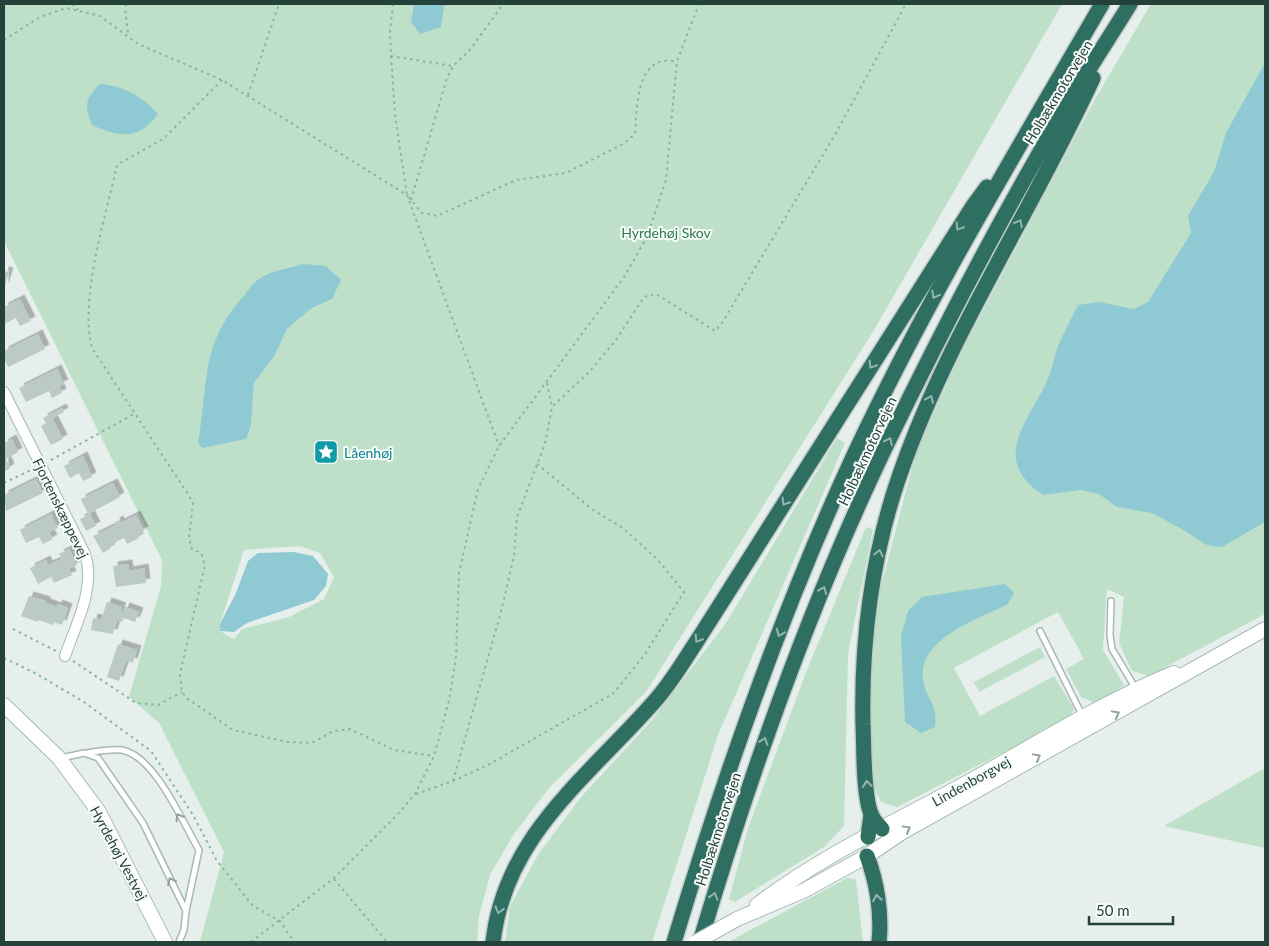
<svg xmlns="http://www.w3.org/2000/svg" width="1269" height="946" font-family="Lato,sans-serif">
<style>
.green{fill:#bfe0c8;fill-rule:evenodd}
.water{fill:#8ec9d4}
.building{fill:#bbcac4;filter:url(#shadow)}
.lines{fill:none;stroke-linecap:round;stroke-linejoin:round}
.lane-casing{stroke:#a8b8b2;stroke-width:8}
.street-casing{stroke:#a8b8b2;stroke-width:12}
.secondary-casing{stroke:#a4bbb3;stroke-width:16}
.highway-casing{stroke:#c2cac8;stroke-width:18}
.path{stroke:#86b3a5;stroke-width:2;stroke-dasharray:2.5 4;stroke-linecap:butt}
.lane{stroke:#fff;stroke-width:5}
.street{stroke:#fff;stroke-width:10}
.secondary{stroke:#fff;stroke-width:14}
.highway{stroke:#2f6f62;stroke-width:15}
.secondary-bridge-casing{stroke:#a4bbb3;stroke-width:16;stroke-linecap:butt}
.secondary-bridge{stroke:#fff;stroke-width:14}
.oneway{stroke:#93b5ae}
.oneway2{stroke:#92a09c}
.labels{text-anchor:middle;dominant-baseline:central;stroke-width:4;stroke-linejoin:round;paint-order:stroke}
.street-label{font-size:14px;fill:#24423a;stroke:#f7fbf9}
.park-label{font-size:14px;fill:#2d7a4b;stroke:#f7fbf9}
.culture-label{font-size:14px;fill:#0d838f;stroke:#f7fbf9;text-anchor:start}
</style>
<defs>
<filter id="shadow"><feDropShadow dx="4.5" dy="-4.5" stdDeviation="0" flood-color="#0004"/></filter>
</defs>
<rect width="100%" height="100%" fill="#e6efeb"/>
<g class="green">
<path d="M4 4H1062L874 330 646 692 550 787 514 834 490 875 479 916 477 942H200L224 852 159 723 129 697 161 586 162 560 4 241ZM332 299 312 308 287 329 275 355 254 383 251 425 198 443 202 420 206 376 223 324ZM300 546 320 553 334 577 324 599 289 617 242 629 234 639 220 631V624L244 550Z"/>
<path d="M1151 4H1265V614L1149 676 1132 671 1119 643 1124 597 1107 589 1103 650 1124 685 1097 704 1081 697 1066 669 1084 659 1058 612 954 668 980 716 1054 676 1074 709 1069 719 897 807 881 802 874 787 870 741 873 647 881 586 916 453 960 354 1095 99Z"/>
<path d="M837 438 845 443 718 735 652 942H505L510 906 539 853 581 797 652 720 726 623Z"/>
<path d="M866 527 873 529 848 654 844 826 824 847 735 902 729 899 748 828 805 675Z"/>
<path d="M1040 647 1045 657 979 692 974 682Z"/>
<path d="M1265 768V848L1164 826Z"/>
<path d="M847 878 856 879 863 942H728Z"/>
</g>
<g class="water">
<path d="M414 4H449L444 6 441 27 420 34 411 22Z"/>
<path d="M1265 63V522L1222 547 1207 545 1180 528 1152 513 1117 507 1099 494 1081 490 1043 495C988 459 1030 420 1048 379 1052 369 1054 357 1058 346 1064 332 1071 319 1078 305L1099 302 1134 309 1148 302 1191 233 1188 216 1214 172 1226 133Z"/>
<path d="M100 84C125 86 141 96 158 114 138 141 119 137 92 125 84 105 85 99 100 84Z"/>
<path d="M303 264 326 266 341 280 332 299 312 308 287 329 275 355 254 383 251 425 246 439 202 448 198 443C209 384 199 345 244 296 248 290 253 283 259 279 270 271 290 268 303 264Z"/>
<path d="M294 552 313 556 328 574 326 586 314 600 247 623 234 632 220 631V624L236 593 248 561 258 553Z"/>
<path d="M1005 584 1014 593 1008 604C979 619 918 638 923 679 925 699 938 702 935 727L921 733 905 722 901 636 908 611 922 597Z"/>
</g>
<g class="building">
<path d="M4 271 9 272 4 288Z"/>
<path d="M20 299 31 321 20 326 16 318 4 324V307Z"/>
<path d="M38 334 45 349 8 367 4 358V351Z"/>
<path d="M57 369 64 384 59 386 62 393 52 398 49 391 26 402 19 388Z"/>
<path d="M62 408 64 412 45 422 43 418Z"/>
<path d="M53 419 63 439 51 445 41 426Z"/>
<path d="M12 439 18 452 6 459 10 468 4 472V443Z"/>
<path d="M83 456 92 477 83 481 79 473 70 478 64 466Z"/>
<path d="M36 479 43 493 6 511 4 495Z"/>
<path d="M113 483 120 497 88 514 81 499Z"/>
<path d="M51 514 58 528 49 532 53 539 43 544 39 537 26 543 20 530Z"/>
<path d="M90 514 96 526 86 531 80 519Z"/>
<path d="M136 515 144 531 137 535 139 538 127 544 124 538 110 545 111 548 103 553 93 536 116 525 115 522 119 520 120 523Z"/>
<path d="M69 549 77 565 69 569 72 575 54 583 51 577 38 584 30 568 46 560 48 565 62 559 59 554Z"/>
<path d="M128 564 129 571 144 568 146 583 116 587 113 566Z"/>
<path d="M29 596 46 601V603L57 607 58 604 68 608 62 625 54 622 53 625 39 620 38 622 21 616Z"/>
<path d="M107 602 122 607 120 611 123 612 125 607 139 612 135 622 124 618 122 622 117 621 113 634 91 630 93 618 101 620Z"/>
<path d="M118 644 137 650 133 663 126 661 119 681 107 677Z"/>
</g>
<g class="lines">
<defs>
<g id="lane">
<path d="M1111 601 1110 635 1112 649 1136 689"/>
<path d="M1040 631 1082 715"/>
<path d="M87 753C99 751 111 749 122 750 155 756 183 823 199 850L186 911"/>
<path d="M61 758 84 753 98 758 143 823 186 911 184 930 179 942"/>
</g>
<path id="street" d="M4 392 85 554C96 588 76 624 65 656"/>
<g id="secondary">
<path d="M4 705 59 758 99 812 165 942"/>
<path d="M757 905C818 858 891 824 959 787 1030 748 1100 703 1174 673"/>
<path d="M737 919 803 891 867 856 901 833 1265 629"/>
</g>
<g id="highway">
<path d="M882 829C879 825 874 821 872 816 863 799 864 745 863 724 861 642 872 555 899 477 947 337 1031 213 1093 78"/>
<path d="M868 837 871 815"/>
<path d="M867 856C877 882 882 914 879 942"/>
<path d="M493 942C505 836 587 778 653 703 670 685 683 662 697 641L973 206 987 187"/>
<path d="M674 942C724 776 781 612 854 455 927 299 1016 152 1102 4"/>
<path d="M700 942C750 774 808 609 884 450 942 330 1004 211 1072 97 1091 65 1111 35 1130 4"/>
</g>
</defs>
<use href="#lane" class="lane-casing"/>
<use href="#street" class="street-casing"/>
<use href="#secondary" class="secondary-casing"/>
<use href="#highway" class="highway-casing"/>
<g class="path">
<path d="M72 4 78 10"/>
<path d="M126 4C124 14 128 25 128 36"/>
<path d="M393 4 390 32 391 56 453 66"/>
<path d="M4 40 40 17 66 8 100 16 138 44 222 80 407 195 499 446"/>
<path d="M391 56 395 115 407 195 422 213 437 216 516 180 566 173 623 144 635 134C637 113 635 68 662 61 666 60 673 61 677 61"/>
<path d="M222 80 163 139 117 165C106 216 79 298 92 348L193 502 189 538 192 549 201 553 205 565 180 674 182 692 188 699 233 730 288 742 312 743 333 731 350 729 394 750 434 756"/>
<path d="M248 95 279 4"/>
<path d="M411 200 447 78 453 66 470 50 503 4"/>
<path d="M547 383 552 407"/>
<path d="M51 460 134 414"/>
<path d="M4 483 31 470"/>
<path d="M13 629 56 651"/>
<path d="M4 658 35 673 84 702 151 751 193 815 217 861 253 906 280 921 294 942"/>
<path d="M73 661 136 703 158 705 182 692"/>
<path d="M453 781 501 612 514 556 517 517 545 444 552 407 588 373 616 340 644 297 656 294 715 331 722 323 836 133 906 4"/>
<path d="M416 794 453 781 488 765 614 693 645 654 684 592 658 560 623 528 593 510 537 464"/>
<path d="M334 879 387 942"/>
<path d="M251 942 333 879 397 815 415 794 434 756 449 701 456 657 459 573 478 489 499 446 624 277 647 237 666 180 677 61 699 4"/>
</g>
<use href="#lane" class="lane"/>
<use href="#street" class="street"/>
<use href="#secondary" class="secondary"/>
<use href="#highway" class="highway"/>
<defs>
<path id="secondary-bridge" d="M696 942 737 919"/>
</defs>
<use href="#secondary-bridge" class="secondary-bridge-casing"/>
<use href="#secondary-bridge" class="secondary-bridge"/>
</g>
<defs><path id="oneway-chevron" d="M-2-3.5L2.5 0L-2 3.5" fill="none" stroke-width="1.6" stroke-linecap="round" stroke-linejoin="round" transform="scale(1.25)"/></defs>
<g class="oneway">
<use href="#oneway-chevron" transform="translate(1019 223) rotate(-62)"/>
<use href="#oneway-chevron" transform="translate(959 227) rotate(122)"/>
<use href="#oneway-chevron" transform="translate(935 295) rotate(119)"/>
<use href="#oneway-chevron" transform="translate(872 365) rotate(122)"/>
<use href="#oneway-chevron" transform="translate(930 399) rotate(-66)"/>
<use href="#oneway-chevron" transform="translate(889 441) rotate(-64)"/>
<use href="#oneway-chevron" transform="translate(785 502) rotate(122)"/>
<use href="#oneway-chevron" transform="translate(879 553) rotate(-78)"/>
<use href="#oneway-chevron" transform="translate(823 590) rotate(-68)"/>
<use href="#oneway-chevron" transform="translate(780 633) rotate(112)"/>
<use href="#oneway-chevron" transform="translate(698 639) rotate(123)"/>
<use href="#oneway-chevron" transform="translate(764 741) rotate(-71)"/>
<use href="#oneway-chevron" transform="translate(867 784) rotate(-96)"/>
<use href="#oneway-chevron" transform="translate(714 896) rotate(-73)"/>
<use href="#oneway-chevron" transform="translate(877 898) rotate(-99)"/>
<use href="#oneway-chevron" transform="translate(499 910) rotate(107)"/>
</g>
<g class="oneway2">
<use href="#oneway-chevron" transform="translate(1116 714) rotate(-29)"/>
<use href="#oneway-chevron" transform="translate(1037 757) rotate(-29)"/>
<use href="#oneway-chevron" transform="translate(179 817) rotate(-120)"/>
<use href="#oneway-chevron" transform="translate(907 829) rotate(-29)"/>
<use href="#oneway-chevron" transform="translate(171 881) rotate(-116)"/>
</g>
<defs>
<symbol id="sight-square" viewBox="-11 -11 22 22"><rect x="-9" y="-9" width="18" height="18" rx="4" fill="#0f9aa8" stroke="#f7fbf9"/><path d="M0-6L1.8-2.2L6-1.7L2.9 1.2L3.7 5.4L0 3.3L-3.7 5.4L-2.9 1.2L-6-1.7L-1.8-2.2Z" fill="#fff"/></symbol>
</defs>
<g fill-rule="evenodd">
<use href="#sight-square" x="312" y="438" width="28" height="28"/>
</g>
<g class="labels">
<g class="street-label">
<text transform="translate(1058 92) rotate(-59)">Holbækmotorvejen</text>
<text transform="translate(867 451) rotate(-65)">Holbækmotorvejen</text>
<text transform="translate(61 508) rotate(64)">Fjortenskæppevej</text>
<text transform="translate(971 781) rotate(-29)">Lindenborgvej</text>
<text transform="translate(718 829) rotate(-72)">Holbækmotorvejen</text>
<text transform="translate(119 853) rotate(62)">Hyrdehøj Vestvej</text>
</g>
<g class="park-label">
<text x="666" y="232">Hyrdehøj Skov</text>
</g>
<g class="culture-label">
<text x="344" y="452">Låenhøj</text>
</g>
</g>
<rect width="1269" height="946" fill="none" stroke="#24423a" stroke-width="10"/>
<path d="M1089 916v8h84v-8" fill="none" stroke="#24423a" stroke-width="2.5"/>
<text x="1096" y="916" font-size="15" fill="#24423a" stroke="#f7fbf9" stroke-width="4" paint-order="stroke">50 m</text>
</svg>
